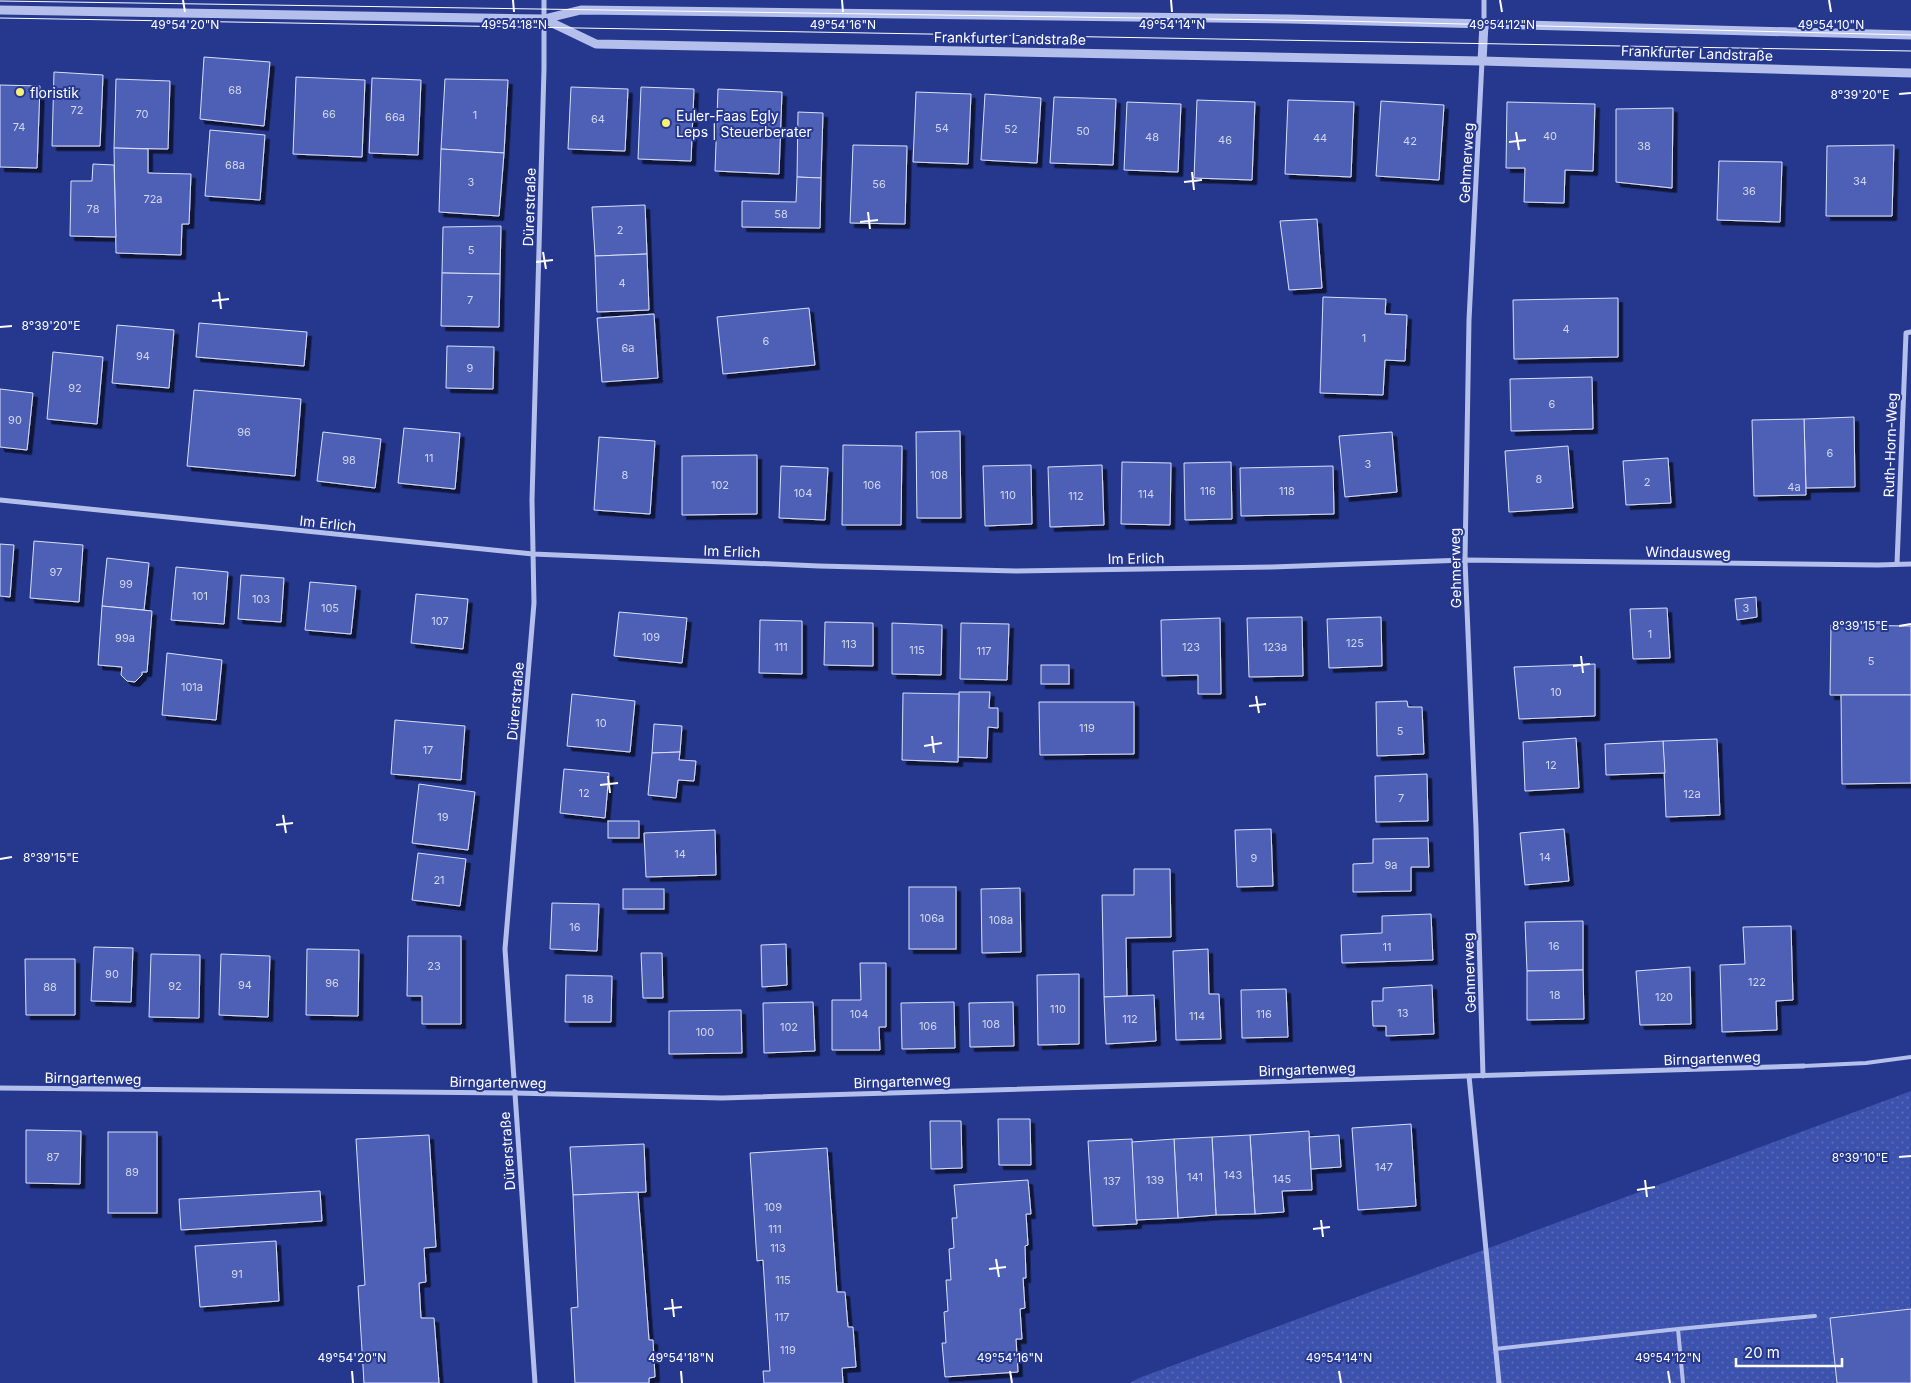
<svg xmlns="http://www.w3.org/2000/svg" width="1911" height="1383" font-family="Inter,sans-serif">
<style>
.park{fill:url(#park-dots)}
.building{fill:#4d61b5;stroke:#d9dff8;filter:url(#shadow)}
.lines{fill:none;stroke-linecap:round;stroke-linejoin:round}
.service{stroke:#b4bfeb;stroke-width:4}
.minor{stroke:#b4bfeb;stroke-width:5}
.tertiary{stroke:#b4bfeb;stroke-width:9}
.tram{stroke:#fff;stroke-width:1}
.ticks{fill:none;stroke:#fff;stroke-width:2}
.poi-dot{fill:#f5f178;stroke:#25388e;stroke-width:2}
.labels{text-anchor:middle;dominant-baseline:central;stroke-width:4;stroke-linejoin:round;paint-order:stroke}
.number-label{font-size:11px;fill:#d2d8ec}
.street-label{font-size:14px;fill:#fff;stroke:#25388e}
.poi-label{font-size:14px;fill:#fff;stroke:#25388e;text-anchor:start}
.ticks-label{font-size:12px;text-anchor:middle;fill:#fff;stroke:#25388e;stroke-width:4;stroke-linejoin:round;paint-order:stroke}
</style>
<defs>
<pattern id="park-dots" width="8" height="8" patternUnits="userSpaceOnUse" patternTransform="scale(1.25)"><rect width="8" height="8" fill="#3d52ad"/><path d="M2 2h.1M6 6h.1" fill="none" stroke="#5a6cb9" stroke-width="1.8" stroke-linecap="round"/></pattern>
<filter id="shadow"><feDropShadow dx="4.5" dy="4.5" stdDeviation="0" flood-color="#0009"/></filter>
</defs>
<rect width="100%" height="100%" fill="#25388e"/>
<path class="park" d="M1911 1091V1383H1130L1139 1378Z"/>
<g class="building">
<path d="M204 57 270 62 264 126 200 119Z"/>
<path d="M54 72 103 75 100 146H52Z"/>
<path d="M296 77 365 80 362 157 293 154Z"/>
<path d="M372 78 421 80 418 155 369 153Z"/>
<path d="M116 79 170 81 168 149 114 148Z"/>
<path d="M445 79 508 80 504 153 441 149Z"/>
<path d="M0 85 40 86 37 168 0 167Z"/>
<path d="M571 87 628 89 625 151 568 149Z"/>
<path d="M641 87 694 89 691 161 638 159Z"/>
<path d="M718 89 782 92 779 174 715 171Z"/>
<path d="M916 92 971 94 968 164 913 162Z"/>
<path d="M985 94 1041 98 1037 163 981 160Z"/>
<path d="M1054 97 1116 99 1113 165 1050 163Z"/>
<path d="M1197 100 1255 102 1252 180 1194 178Z"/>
<path d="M1288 100 1354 102 1351 177 1285 174Z"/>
<path d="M1381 101 1444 105 1439 180 1376 176Z"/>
<path d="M1127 102 1181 104 1178 172 1124 170Z"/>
<path d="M1507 102 1595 104 1593 171 1565 170 1564 203 1524 202 1525 168H1506Z"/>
<path d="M1673 108 1672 188 1616 182V109Z"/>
<path d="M798 112 823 113 821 178 797 177Z"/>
<path d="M210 130 265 135 260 200 205 196Z"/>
<path d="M853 145 907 146 905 224 850 223Z"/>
<path d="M1894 145 1892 216H1826L1827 146Z"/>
<path d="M114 148 148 149V173L191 174 189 224H182L181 255 116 253Z"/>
<path d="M441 149 504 153 499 216 439 212Z"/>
<path d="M1719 161 1782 162 1780 222 1717 220Z"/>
<path d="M93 164 114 165 116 237 70 236 71 181H92Z"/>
<path d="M797 177 821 178 820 228 742 227V201L796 202Z"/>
<path d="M645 205 647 254 595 256 592 207Z"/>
<path d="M1317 219 1322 288 1289 290 1280 221Z"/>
<path d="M501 226 500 274 442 273 443 227Z"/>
<path d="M647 254 649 310 597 312 595 256Z"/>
<path d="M442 273 500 274 499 327 441 326Z"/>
<path d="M1323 297 1386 299 1385 314 1407 315 1405 361 1385 360 1383 395 1320 393Z"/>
<path d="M1618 298V357L1514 359 1513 300Z"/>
<path d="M809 308 815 365 723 374 717 317Z"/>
<path d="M654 314 658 378 602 382 597 318Z"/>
<path d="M199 323 307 332 304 366 196 357Z"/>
<path d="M117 325 174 330 169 388 112 383Z"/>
<path d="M447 346 494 347 493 389 446 388Z"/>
<path d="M53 352 103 357 97 424 47 419Z"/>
<path d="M1592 377 1593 429 1511 431 1510 379Z"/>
<path d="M0 389 33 393 27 450 0 447Z"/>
<path d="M194 390 301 399 295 476 187 466Z"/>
<path d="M1854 417 1855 487 1806 488 1804 419Z"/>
<path d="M1804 419 1806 495 1754 496 1752 420Z"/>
<path d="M404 428 460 433 455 489 398 483Z"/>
<path d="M960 431 961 518H917L916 432Z"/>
<path d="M323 432 381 439 375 488 317 481Z"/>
<path d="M1392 432 1397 492 1345 497 1339 436Z"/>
<path d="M599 437 655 441 650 514 594 510Z"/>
<path d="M843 445 902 446 901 525H842Z"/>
<path d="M1568 446 1573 508 1509 512 1505 451Z"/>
<path d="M757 455V514L682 515V456Z"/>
<path d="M1668 458 1671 503 1626 505 1623 461Z"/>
<path d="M1122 462 1171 463 1170 525 1121 524Z"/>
<path d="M1231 462 1232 519 1185 520 1184 463Z"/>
<path d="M1031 465 1032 524 985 526 983 466Z"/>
<path d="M1102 465 1104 525 1050 527 1048 467Z"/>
<path d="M781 466 828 468 825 520 779 518Z"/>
<path d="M1333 466 1334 514 1241 516 1240 468Z"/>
<path d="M34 541 83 545 79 602 30 598Z"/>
<path d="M0 544 14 545 10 597 0 596Z"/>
<path d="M107 558 149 563 144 610 102 606Z"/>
<path d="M176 567 228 572 224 624 171 620Z"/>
<path d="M241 575 284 578 281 622 238 619Z"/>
<path d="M310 582 356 586 351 634 305 630Z"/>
<path d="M416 594 468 599 463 649 411 643Z"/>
<path d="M1756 597 1757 617 1737 620 1735 599Z"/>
<path d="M102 606 152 611 147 672H142V675L135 682 127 681 121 675 122 667 98 665Z"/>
<path d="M1667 608 1670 658 1633 659 1630 609Z"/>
<path d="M619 612 687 618 682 663 614 656Z"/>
<path d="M1302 617 1303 676 1249 677 1247 618Z"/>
<path d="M1381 617 1382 666 1329 668 1327 619Z"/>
<path d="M1220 618 1221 694H1198V675L1162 676 1161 620Z"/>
<path d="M760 620 802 621V674L759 673Z"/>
<path d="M825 622 873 623V666L824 665Z"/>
<path d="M892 623 942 625 941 675 892 674Z"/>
<path d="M961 623 1009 624 1007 680 960 679Z"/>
<path d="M1831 625 1911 626V695H1830Z"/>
<path d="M167 653 222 660 216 720 162 715Z"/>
<path d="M1595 664V716L1519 719 1514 667Z"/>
<rect x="1041" y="665" width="28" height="19"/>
<path d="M959 692H990L989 708H998V728L988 727 987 758 958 757Z"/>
<path d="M903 693 959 694 958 762 902 760Z"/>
<path d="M572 694 635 701 630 752 567 746Z"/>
<path d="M1841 695H1911V783L1842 784Z"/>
<path d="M1407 701 1408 707H1422L1424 754 1377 756 1376 702Z"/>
<path d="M1039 702H1134V754L1040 755Z"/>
<path d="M395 720 465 726 461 780 391 774Z"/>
<path d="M654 724 682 726 680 752 652 753Z"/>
<path d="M1576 738 1579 788 1525 791 1523 742Z"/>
<path d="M1717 739 1720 815 1666 817 1663 741Z"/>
<path d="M1663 741 1665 773 1606 775 1605 744Z"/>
<path d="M680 752 679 760 696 761 694 781 678 780 676 798 648 795 652 753Z"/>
<path d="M564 769 609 773 605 818 560 813Z"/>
<path d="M1427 774 1428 821 1376 822 1375 776Z"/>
<path d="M419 784 475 792 468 850 412 843Z"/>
<rect x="608" y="821" width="31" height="17"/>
<path d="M1271 829 1273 886 1237 887 1235 830Z"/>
<path d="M1564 829 1569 881 1525 885 1520 833Z"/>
<path d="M715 830 716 875 646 877 644 833Z"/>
<path d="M1428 838 1429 867H1411V891L1353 892V864L1373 863V839Z"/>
<path d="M418 853 466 859 460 906 412 900Z"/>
<path d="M1134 869H1170L1171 937 1126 938 1127 996 1104 997 1102 895H1134Z"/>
<rect x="909" y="887" width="47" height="62"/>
<path d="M1020 888 1021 952 982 953 981 889Z"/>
<rect x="623" y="889" width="41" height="20"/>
<path d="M552 903 599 904 597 951 550 949Z"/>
<path d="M1431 914 1433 960 1342 963 1341 935 1382 933V916Z"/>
<path d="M1583 921V970L1527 971 1525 922Z"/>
<path d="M1791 926 1793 1000 1776 1001 1777 1030 1722 1032 1720 965 1745 964 1743 927Z"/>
<path d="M408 936H461V1024H422V996H407Z"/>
<path d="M786 944 787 985 762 987 761 945Z"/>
<path d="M94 947 133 948 131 1002 91 1001Z"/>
<path d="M307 949 359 950 358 1016 306 1015Z"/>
<path d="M1208 949 1209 994H1219L1221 1039 1176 1040 1173 951Z"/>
<path d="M641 953H662L663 998H643Z"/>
<path d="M151 954 200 955 199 1018 149 1017Z"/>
<path d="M221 954 270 956 268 1017 219 1015Z"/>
<path d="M25 959H75V1015H26Z"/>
<path d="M860 963H886V1027H879L880 1050H832V1000H861Z"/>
<path d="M1690 967 1691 1024 1640 1025 1636 971Z"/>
<path d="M1583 970 1584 1019 1527 1020V971Z"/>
<path d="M1079 974V1044L1038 1045 1037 975Z"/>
<path d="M566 975 612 976 611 1022H565Z"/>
<path d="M1432 985 1434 1034 1386 1036V1026H1373L1372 1001H1383V988Z"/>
<path d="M1286 989 1288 1037 1242 1038 1241 990Z"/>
<path d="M1154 995 1156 1041 1106 1044 1104 997Z"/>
<path d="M813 1002 815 1051 764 1053 763 1003Z"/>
<path d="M954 1002 955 1048 902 1049 901 1003Z"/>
<path d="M1013 1002 1014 1046 970 1047 969 1003Z"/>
<path d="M741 1010 742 1053 669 1054V1011Z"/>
<path d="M998 1119H1030L1031 1165H999Z"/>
<path d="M930 1121H961L962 1168 931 1169Z"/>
<path d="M1411 1124 1416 1206 1358 1210 1352 1128Z"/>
<path d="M26 1130 81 1131 80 1184 26 1183Z"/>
<path d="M1309 1131 1312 1190 1282 1191 1284 1212 1255 1214 1250 1135Z"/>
<rect x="108" y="1132" width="49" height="81"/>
<path d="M429 1135 436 1247 424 1248 426 1282 419 1283 421 1318H434L439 1383H364L358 1286 365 1285 356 1139Z"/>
<path d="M1250 1135 1255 1214 1216 1215 1212 1137Z"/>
<path d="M1339 1135 1341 1167 1311 1169 1309 1137Z"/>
<path d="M1212 1137 1216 1215 1178 1218 1174 1139Z"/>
<path d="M1132 1139 1137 1224 1093 1226 1088 1141Z"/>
<path d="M1174 1139 1178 1218 1136 1220 1132 1142Z"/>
<path d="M644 1144 646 1192 573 1195 570 1147Z"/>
<path d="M827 1148 837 1292H845L848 1327H853L856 1367 842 1368 843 1383H764L763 1371H770L763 1260 757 1261 750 1153Z"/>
<path d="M1028 1180 1031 1214H1026L1028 1245 1025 1246 1026 1278H1023L1025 1308 1020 1309 1022 1339H1016L1018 1372 945 1377 942 1343H946L944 1312 948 1311 946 1280H951L949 1249 954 1248 952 1218H957L954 1185Z"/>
<path d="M320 1191 322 1221 181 1230 179 1199Z"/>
<path d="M638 1192 649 1340H653L655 1377 649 1378V1383H575L571 1308 578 1307 573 1195Z"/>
<path d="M276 1241 279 1301 200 1307 195 1246Z"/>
<path d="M1911 1309V1383H1837L1830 1318Z"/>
</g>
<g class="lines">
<g class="service">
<path d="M1804 1066 1866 1063 1911 1057"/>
<path d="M1495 1349 1678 1329"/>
<path d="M1683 1383 1678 1329 1815 1316"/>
</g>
<g class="minor">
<path d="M1484 24V0"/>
<path d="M1482 61 1469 320 1465 560 1476 828 1483 1076"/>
<path d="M0 500 533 554 819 566 1016 571 1272 567 1465 560 1878 565 1911 564"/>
<path d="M1897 564 1906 333 1911 332"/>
<path d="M1469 1076 1499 1383"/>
<path d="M0 1088 514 1093 722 1098 1804 1066"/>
<path d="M535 1383 505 949 534 603 532 500 544 69V0"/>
</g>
<g class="tertiary">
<path d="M0 10 544 19 581 10 1289 19 1911 35"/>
<path d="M544 19 596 44 1482 61 1911 73"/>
<path d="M1482 61 1484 24"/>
</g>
<g class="tram">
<path d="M0 1 1341 21 1911 35"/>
<path d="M0 18 1911 51"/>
</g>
</g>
<path class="ticks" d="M183 0 185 12M513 0 514 12M842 0 843 12M1171 0 1172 12M1500 0 1502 12M1829 0 1831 12M1899 94 1911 93M1516 132 1519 150M1509 142 1526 140M1192 172 1194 190M1184 182 1202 180M868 212 870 229M860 222 878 220M543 252 546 269M536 262 553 260M219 292 221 309M212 301 229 299M0 327 12 326M1899 626 1911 624M1581 656 1583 673M1573 666 1590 664M1256 696 1259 713M1249 706 1266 704M932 736 934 753M924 746 942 743M608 776 610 793M600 785 618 783M283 815 286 833M276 825 293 823M0 859 12 857M1899 1157 1911 1156M1645 1180 1647 1197M1637 1190 1655 1187M1321 1220 1323 1237M1313 1229 1330 1227M996 1259 999 1277M989 1269 1006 1267M672 1299 674 1317M664 1309 682 1307M352 1371 353 1383M681 1371 682 1383M1010 1371 1012 1383M1339 1371 1341 1383M1668 1371 1670 1383"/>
<g class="poi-dot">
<circle cx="20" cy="92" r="5"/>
<circle cx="666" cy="123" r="5"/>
</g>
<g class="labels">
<g class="number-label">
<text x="235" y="90">68</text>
<text x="77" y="110">72</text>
<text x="142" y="114">70</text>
<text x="329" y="114">66</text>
<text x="475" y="115">1</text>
<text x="395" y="117">66a</text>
<text x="598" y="119">64</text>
<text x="19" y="127">74</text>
<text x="942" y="128">54</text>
<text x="1011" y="129">52</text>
<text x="1083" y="131">50</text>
<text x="1550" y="136">40</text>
<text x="1152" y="137">48</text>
<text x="1320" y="138">44</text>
<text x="1225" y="140">46</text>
<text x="1410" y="141">42</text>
<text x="1644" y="146">38</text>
<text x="235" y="165">68a</text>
<text x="1860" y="181">34</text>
<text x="471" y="182">3</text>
<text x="879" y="184">56</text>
<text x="1749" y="191">36</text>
<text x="153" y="199">72a</text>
<text x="93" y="209">78</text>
<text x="781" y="214">58</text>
<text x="620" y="230">2</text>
<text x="471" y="250">5</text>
<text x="622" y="283">4</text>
<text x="470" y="300">7</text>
<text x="1566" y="329">4</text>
<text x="1364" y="338">1</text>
<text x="766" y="341">6</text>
<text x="628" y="348">6a</text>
<text x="143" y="356">94</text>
<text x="470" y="368">9</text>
<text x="75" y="388">92</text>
<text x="1552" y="404">6</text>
<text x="15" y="420">90</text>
<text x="244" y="432">96</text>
<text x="1830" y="453">6</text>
<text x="429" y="458">11</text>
<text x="349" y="460">98</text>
<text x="1368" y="464">3</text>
<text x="625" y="475">8</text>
<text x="939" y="475">108</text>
<text x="1539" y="479">8</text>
<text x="1647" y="482">2</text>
<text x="720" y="485">102</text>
<text x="872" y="485">106</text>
<text x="1794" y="487">4a</text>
<text x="1208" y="491">116</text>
<text x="1287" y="491">118</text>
<text x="803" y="493">104</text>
<text x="1146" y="494">114</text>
<text x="1008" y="495">110</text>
<text x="1076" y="496">112</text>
<text x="56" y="572">97</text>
<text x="126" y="584">99</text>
<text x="200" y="596">101</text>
<text x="261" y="599">103</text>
<text x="330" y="608">105</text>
<text x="1746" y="608">3</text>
<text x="440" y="621">107</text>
<text x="1650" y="634">1</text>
<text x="651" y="637">109</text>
<text x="125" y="638">99a</text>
<text x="1355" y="643">125</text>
<text x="849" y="644">113</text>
<text x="781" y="647">111</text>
<text x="1191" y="647">123</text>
<text x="1275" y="647">123a</text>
<text x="917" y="650">115</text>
<text x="984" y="651">117</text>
<text x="1871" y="661">5</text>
<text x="192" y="687">101a</text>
<text x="1556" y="692">10</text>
<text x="601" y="723">10</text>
<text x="1087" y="728">119</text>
<text x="1400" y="731">5</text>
<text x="428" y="750">17</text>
<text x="1551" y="765">12</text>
<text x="584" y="793">12</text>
<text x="1692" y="794">12a</text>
<text x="1401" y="798">7</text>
<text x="443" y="817">19</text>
<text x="680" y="854">14</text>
<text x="1545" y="857">14</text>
<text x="1254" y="858">9</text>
<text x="1391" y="865">9a</text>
<text x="439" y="880">21</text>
<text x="932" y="918">106a</text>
<text x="1001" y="920">108a</text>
<text x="575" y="927">16</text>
<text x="1554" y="946">16</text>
<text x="1387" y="947">11</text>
<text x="434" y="966">23</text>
<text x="112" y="974">90</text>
<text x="1757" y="982">122</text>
<text x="332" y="983">96</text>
<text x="245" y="985">94</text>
<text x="175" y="986">92</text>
<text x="50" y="987">88</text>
<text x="1555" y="995">18</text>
<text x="1664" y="997">120</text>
<text x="588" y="999">18</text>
<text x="1058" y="1009">110</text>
<text x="1403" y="1013">13</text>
<text x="859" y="1014">104</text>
<text x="1264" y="1014">116</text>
<text x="1197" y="1016">114</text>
<text x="1130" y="1019">112</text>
<text x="991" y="1024">108</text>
<text x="928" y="1026">106</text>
<text x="789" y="1027">102</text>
<text x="705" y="1032">100</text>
<text x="53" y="1157">87</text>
<text x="1384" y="1167">147</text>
<text x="132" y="1172">89</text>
<text x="1233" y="1175">143</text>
<text x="1195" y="1177">141</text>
<text x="1282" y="1179">145</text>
<text x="1155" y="1180">139</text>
<text x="1112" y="1181">137</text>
<text x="773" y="1207">109</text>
<text x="775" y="1229">111</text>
<text x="778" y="1248">113</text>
<text x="237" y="1274">91</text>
<text x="783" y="1280">115</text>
<text x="782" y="1317">117</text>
<text x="788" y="1350">119</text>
</g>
<g class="street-label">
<text transform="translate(1010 38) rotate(1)">Frankfurter Landstraße</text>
<text transform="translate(1697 53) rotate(2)">Frankfurter Landstraße</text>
<text transform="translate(1466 163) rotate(-87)">Gehmerweg</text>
<text transform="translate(529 207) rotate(-88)">Dürerstraße</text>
<text transform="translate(1890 445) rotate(-88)">Ruth-Horn-Weg</text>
<text transform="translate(328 523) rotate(6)">Im Erlich</text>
<text transform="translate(732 551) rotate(2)">Im Erlich</text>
<text transform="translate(1688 552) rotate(1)">Windausweg</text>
<text transform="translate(1136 558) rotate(-1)">Im Erlich</text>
<text transform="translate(1455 568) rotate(-91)">Gehmerweg</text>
<text transform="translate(515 701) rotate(-85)">Dürerstraße</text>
<text transform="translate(1469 973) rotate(-92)">Gehmerweg</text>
<text transform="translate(1712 1058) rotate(-2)">Birngartenweg</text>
<text transform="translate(1307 1069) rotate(-2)">Birngartenweg</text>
<text transform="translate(93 1078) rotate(1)">Birngartenweg</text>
<text transform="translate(902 1081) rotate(-2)">Birngartenweg</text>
<text transform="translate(498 1082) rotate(1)">Birngartenweg</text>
<text transform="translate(507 1151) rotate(-94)">Dürerstraße</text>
</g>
<g class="poi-label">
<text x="30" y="92">floristik</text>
<text x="676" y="115">Euler-Faas Egly<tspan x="676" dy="16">Leps | Steuerberater</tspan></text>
</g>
</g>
<g class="ticks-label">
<text x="185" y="29">49°54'20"N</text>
<text x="514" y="29">49°54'18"N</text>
<text x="843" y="29">49°54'16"N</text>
<text x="1172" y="29">49°54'14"N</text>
<text x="1502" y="29">49°54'12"N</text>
<text x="1831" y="29">49°54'10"N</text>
<text x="1860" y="99">8°39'20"E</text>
<text x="51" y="330">8°39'20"E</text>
<text x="1860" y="630">8°39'15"E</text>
<text x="51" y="862">8°39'15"E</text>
<text x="1860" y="1162">8°39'10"E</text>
<text x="352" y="1362">49°54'20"N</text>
<text x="681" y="1362">49°54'18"N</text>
<text x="1010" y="1362">49°54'16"N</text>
<text x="1339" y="1362">49°54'14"N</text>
<text x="1668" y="1362">49°54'12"N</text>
</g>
<path d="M1736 1358v8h106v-8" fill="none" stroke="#ffffff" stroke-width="2.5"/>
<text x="1744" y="1358" font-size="15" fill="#ffffff" stroke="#25388e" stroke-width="4" paint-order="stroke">20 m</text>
</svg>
